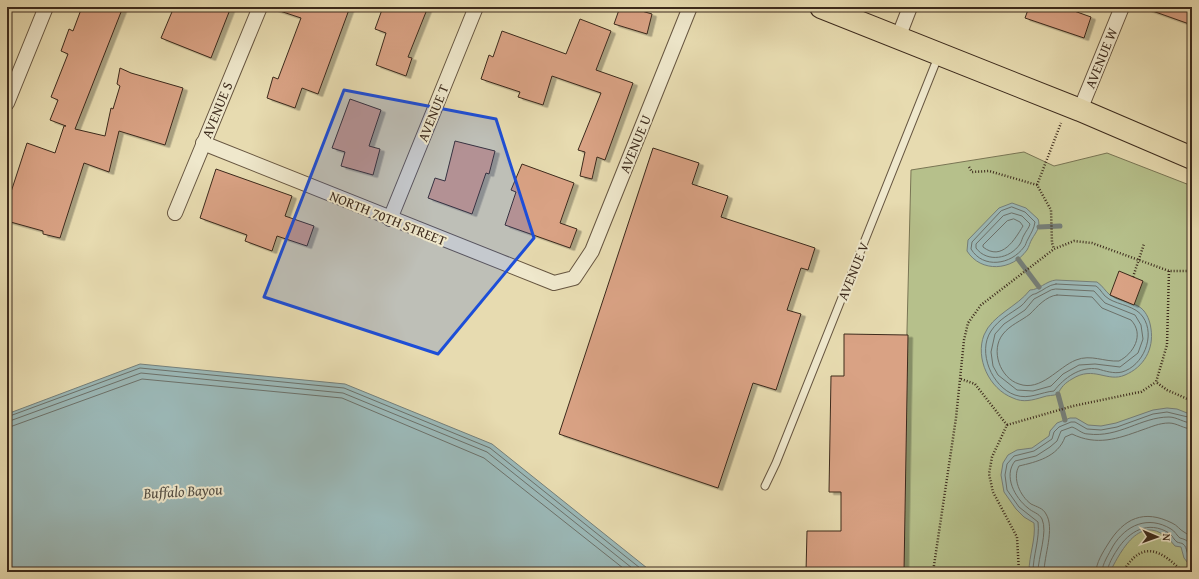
<svg xmlns="http://www.w3.org/2000/svg" width="1199" height="579" font-family="'Gentium Book Plus',serif">
<style>
.green{fill:#b6c08b;stroke:#797554}
.water{fill:#9bb8b7;stroke:#757f79}
.lines{fill:none;stroke-linecap:round;stroke-linejoin:round}
.shore{stroke:#6c716a;stroke-width:1}
.stream{stroke:#757f79;stroke-width:5}
.building{fill:#d9a284;stroke:#3c2a1c;filter:url(#shadow)}
.service-casing{stroke:#675641;stroke-width:9}
.minor-casing{stroke:#675641;stroke-width:16}
.primary-casing{stroke:#3c2a1c;stroke-width:24}
.path{stroke:#3c2a1c;stroke-width:2.5;stroke-dasharray:1 2;stroke-linecap:butt}
.service{stroke:#efe8cc;stroke-width:7}
.minor{stroke:#efe8cc;stroke-width:14}
.primary{stroke:#e7dbb0;stroke-width:22}
.marked{fill:#1d4ed8;fill-opacity:0.2;stroke:#1d4ed8;stroke-width:3;stroke-linejoin:round}
.labels{text-anchor:middle;dominant-baseline:central;stroke-width:4;stroke-linejoin:round;paint-order:stroke}
.street-label{font-size:14px;fill:#3c2a1c;stroke:#efe8cc}
.water-label{font-size:15px;font-style:italic;fill:#544e43;stroke:#efe8cc}
</style>
<defs>
<filter id="shadow"><feDropShadow dx="4.5" dy="2.5" stdDeviation="0" flood-color="#0004"/></filter>
</defs>
<rect width="100%" height="100%" fill="#e7dbb0"/>
<filter id="stains"><feTurbulence type="fractalNoise" baseFrequency=".005" numOctaves="4"/><feColorMatrix values="0 0 0 0 .2 0 0 0 0 .09 0 0 0 0 .02 0 0 0 .5 -.17"/></filter>
<radialGradient id="worn" r=".72"><stop offset=".6" stop-color="#630" stop-opacity="0"/><stop offset="1" stop-color="#630" stop-opacity=".3"/></radialGradient>
<path class="green" d="M1024 152 1054 166 1107 153 1192 186V572H901L911 170Z"/>
<g class="water">
<path d="M1012 203 1026 208 1038 219C1041 227 1036 232 1032 239 1030 242 1029 247 1027 250 1012 271 981 273 967 251L968 240 999 208Z"/>
<path d="M1056 280 1097 282C1103 286 1105 291 1110 295 1118 301 1132 301 1141 308 1147 313 1150 321 1151 329 1154 349 1144 367 1125 375 1107 383 1094 365 1072 379 1065 383 1061 387 1058 394 1053 396 1048 395 1043 397 1033 400 1023 403 1013 398 989 389 975 358 984 335 992 315 1017 307 1030 290 1039 290 1046 281 1056 280Z"/>
<path d="M140 364 345 384 492 444 652 572H7V414Z"/>
<path d="M1167 408 1177 409 1192 415V568L1184 558 1181 547 1175 546C1145 509 1124 544 1110 572H1029C1029 555 1036 539 1034 523L1024 517 1016 509 1004 492 1001 475 1003 463 1008 455 1017 450 1032 448 1049 436 1050 431 1057 423 1070 418H1076L1088 425 1101 426 1116 423 1153 410Z"/>
</g>
<g class="lines">
<g class="shore">
<path d="M1012 207 1025 212 1035 222C1034 229 1031 233 1028 239 1026 242 1026 245 1024 247 1011 265 983 269 971 249L972 242 1001 211Z"/>
<path d="M1012 213 1022 216 1030 224C1029 228 1026 231 1024 235 1022 238 1022 241 1020 244 1010 259 987 263 976 248V244L1003 216Z"/>
<path d="M1014 219 1020 222 1023 226C1015 239 1002 262 983 247V245L1007 221Z"/>
<path d="M1056 284 1096 286C1101 289 1103 296 1109 299 1119 305 1136 306 1143 317 1156 336 1143 366 1122 372 1114 374 1105 371 1098 369 1080 366 1064 378 1054 391 1041 392 1029 400 1015 395 992 387 977 352 991 331 999 319 1010 314 1021 306 1025 303 1028 297 1032 295 1033 294 1036 294 1037 293 1044 290 1048 285 1056 284Z"/>
<path d="M1056 289 1094 291 1105 303 1135 315 1141 325 1143 339 1138 353 1120 367 1095 364 1079 365 1063 374 1051 386 1033 391 1017 390 998 375 993 366 991 352 995 334 1004 324 1025 310 1034 299 1051 290Z"/>
<path d="M1057 295 1092 297 1102 308 1131 320C1145 335 1133 354 1119 361 1104 362 1091 354 1076 360 1058 367 1041 392 1019 384 1000 378 990 350 1003 334 1010 325 1021 321 1030 314 1037 307 1046 296 1057 295Z"/>
<path d="M7 417 140 368 344 388 490 448 645 572"/>
<path d="M7 422 141 373 343 393 487 452 637 572"/>
<path d="M7 428 142 379 342 398 484 458 628 572"/>
<path d="M1033 572C1033 555 1040 539 1038 522L1019 507 1007 490 1005 475 1007 464 1014 456 1034 451 1052 439 1054 432 1059 427 1071 422H1075L1087 429 1101 430 1117 427 1153 414 1167 412 1192 418"/>
<path d="M1038 572C1038 557 1048 532 1042 519 1039 513 1032 512 1028 508 1015 498 1003 476 1015 461L1036 456 1050 447 1057 441 1061 431 1072 427C1078 429 1082 434 1088 434 1119 438 1141 417 1169 417 1177 417 1184 423 1192 423"/>
<path d="M1044 572C1044 556 1055 528 1046 514 1043 508 1037 507 1031 504 1020 496 1012 478 1019 466 1036 462 1058 457 1065 437L1072 434C1097 446 1117 439 1142 430 1151 427 1159 423 1169 423 1177 423 1184 429 1192 429"/>
<path d="M1096 572C1096 563 1103 552 1108 544 1124 518 1144 509 1172 523 1177 525 1180 530 1184 532 1187 534 1189 535 1192 537"/>
<path d="M1102 572C1102 564 1109 554 1113 546 1126 525 1148 515 1171 529 1175 531 1177 536 1180 538 1183 539 1185 539 1188 542L1192 554"/>
<path d="M1107 572C1108 565 1113 556 1117 550 1129 531 1148 520 1169 533 1172 535 1174 540 1177 542 1179 543 1182 543 1183 544 1188 547 1186 557 1192 563"/>
</g>
<g class="stream">
<path d="M1039 227 1060 226"/>
<path d="M1018 259 1039 287"/>
<path d="M1058 394 1065 420"/>
</g>
</g>
<g class="building">
<path d="M82 7H123L75 129 105 136 111 108 113 109 120 86 117 84 120 68 131 73 183 88 165 145 119 131 109 172 84 163 60 238 43 234V231L7 221V194L10 195 27 143 55 153 64 126H66L50 120 58 100 51 97 68 54 61 51 69 29 73 31Z"/>
<path d="M174 7H231L211 58 161 38Z"/>
<path d="M275 7H350L318 94 302 88 295 108 267 98 273 77 278 79 301 18 274 9Z"/>
<path d="M383 7H428L408 57 412 58 406 76 376 65 386 33 375 29Z"/>
<path d="M620 7H628L652 14 647 34 614 24Z"/>
<path d="M1029 7H1063L1091 17 1084 38 1025 18Z"/>
<path d="M1147 7H1192V25L1147 9Z"/>
<path d="M580 19 611 31 596 70 633 83 605 160 597 157 592 179 580 176 585 152 578 150 601 93 552 76 543 105 518 97 520 92 481 79 489 55 493 57 502 31 566 54Z"/>
<path d="M350 99 381 110 369 146 380 149 373 175 341 166 345 152 332 148Z"/>
<path d="M455 141 495 151 489 174 486 173 472 214 428 198 435 178 445 181Z"/>
<path d="M653 148 699 163 692 184 728 196 721 217 815 248 808 270 801 268 787 310 801 314 776 390 753 383 718 488 559 434Z"/>
<path d="M522 164 574 183 560 223 577 229 570 248 505 225 516 192 511 190Z"/>
<path d="M216 169 292 196 285 216 314 226 307 246 277 236 272 251 245 241 247 235 200 218Z"/>
<path d="M1119 271 1143 281 1134 305 1110 295Z"/>
<path d="M844 334 908 335 904 572H806L807 531H841V492H829L831 376H844Z"/>
</g>
<g class="lines">
<defs>
<path id="service" d="M765 486 776 463 938 57"/>
<g id="minor">
<path d="M898 38 910 7"/>
<path d="M7 103 46 7"/>
<path d="M1080 110 1122 7"/>
<path d="M203 143 554 283 574 278 592 251 690 7"/>
<path d="M175 213 260 7"/>
<path d="M390 219 476 7"/>
</g>
<path id="primary" d="M821 7 1080 110 1192 158"/>
</defs>
<use href="#service" class="service-casing"/>
<use href="#minor" class="minor-casing"/>
<use href="#primary" class="primary-casing"/>
<g class="path">
<path d="M969 167 972 172 989 171 1037 185 1051 210 1052 243 1054 249"/>
<path d="M1037 185 1061 123"/>
<path d="M1169 271 1167 345 1156 382 1167 390 1192 401"/>
<path d="M1133 277 1144 244"/>
<path d="M961 379 975 384 1007 425 992 457 989 474 993 492 1017 537 1019 572"/>
<path d="M1007 425 1073 406 1135 393 1141 392 1156 382"/>
<path d="M933 572 956 418 964 340 968 323 981 305 1054 249 1074 241 1092 243 1169 271H1192"/>
<path d="M1123 572C1142 539 1161 550 1183 572"/>
</g>
<use href="#service" class="service"/>
<use href="#minor" class="minor"/>
<use href="#primary" class="primary"/>
</g>
<path class="marked" d="M344 90 496 119 534 238 438 354 264 297Z"/>
<g class="labels">
<g class="street-label">
<text transform="translate(1101 58) rotate(-68)">AVENUE W</text>
<text transform="translate(217 110) rotate(-68)">AVENUE S</text>
<text transform="translate(433 113) rotate(-68)">AVENUE T</text>
<text transform="translate(635 144) rotate(-68)">AVENUE U</text>
<text transform="translate(388 218) rotate(22)">NORTH 70TH STREET</text>
<text transform="translate(853 271) rotate(-68)">AVENUE V</text>
</g>
<g class="water-label">
<text transform="translate(183 491) rotate(-3)">Buffalo Bayou</text>
</g>
</g>
<rect width="1199" height="579" fill="none" stroke="#e7dbb0" stroke-width="24"/>
<rect x="8" y="8" width="1183" height="563" fill="none" stroke="#3c2a1c" stroke-width="2"/>
<rect x="12" y="12" width="1175" height="555" fill="none" stroke="#3c2a1c"/>
<g transform="translate(1157 537) rotate(92)" stroke="#efe8cc" stroke-width="3" paint-order="stroke">
<path d="M0-3L7 15L0 10L-7 15Z" fill="#3c2a1c"/>
<text y="-6" font-size="11" font-weight="bold" text-anchor="middle" fill="#3c2a1c">N</text>
</g>
<rect width="100%" height="100%" filter="url(#stains)"/>
<rect width="100%" height="100%" fill="url(#worn)"/>
</svg>
